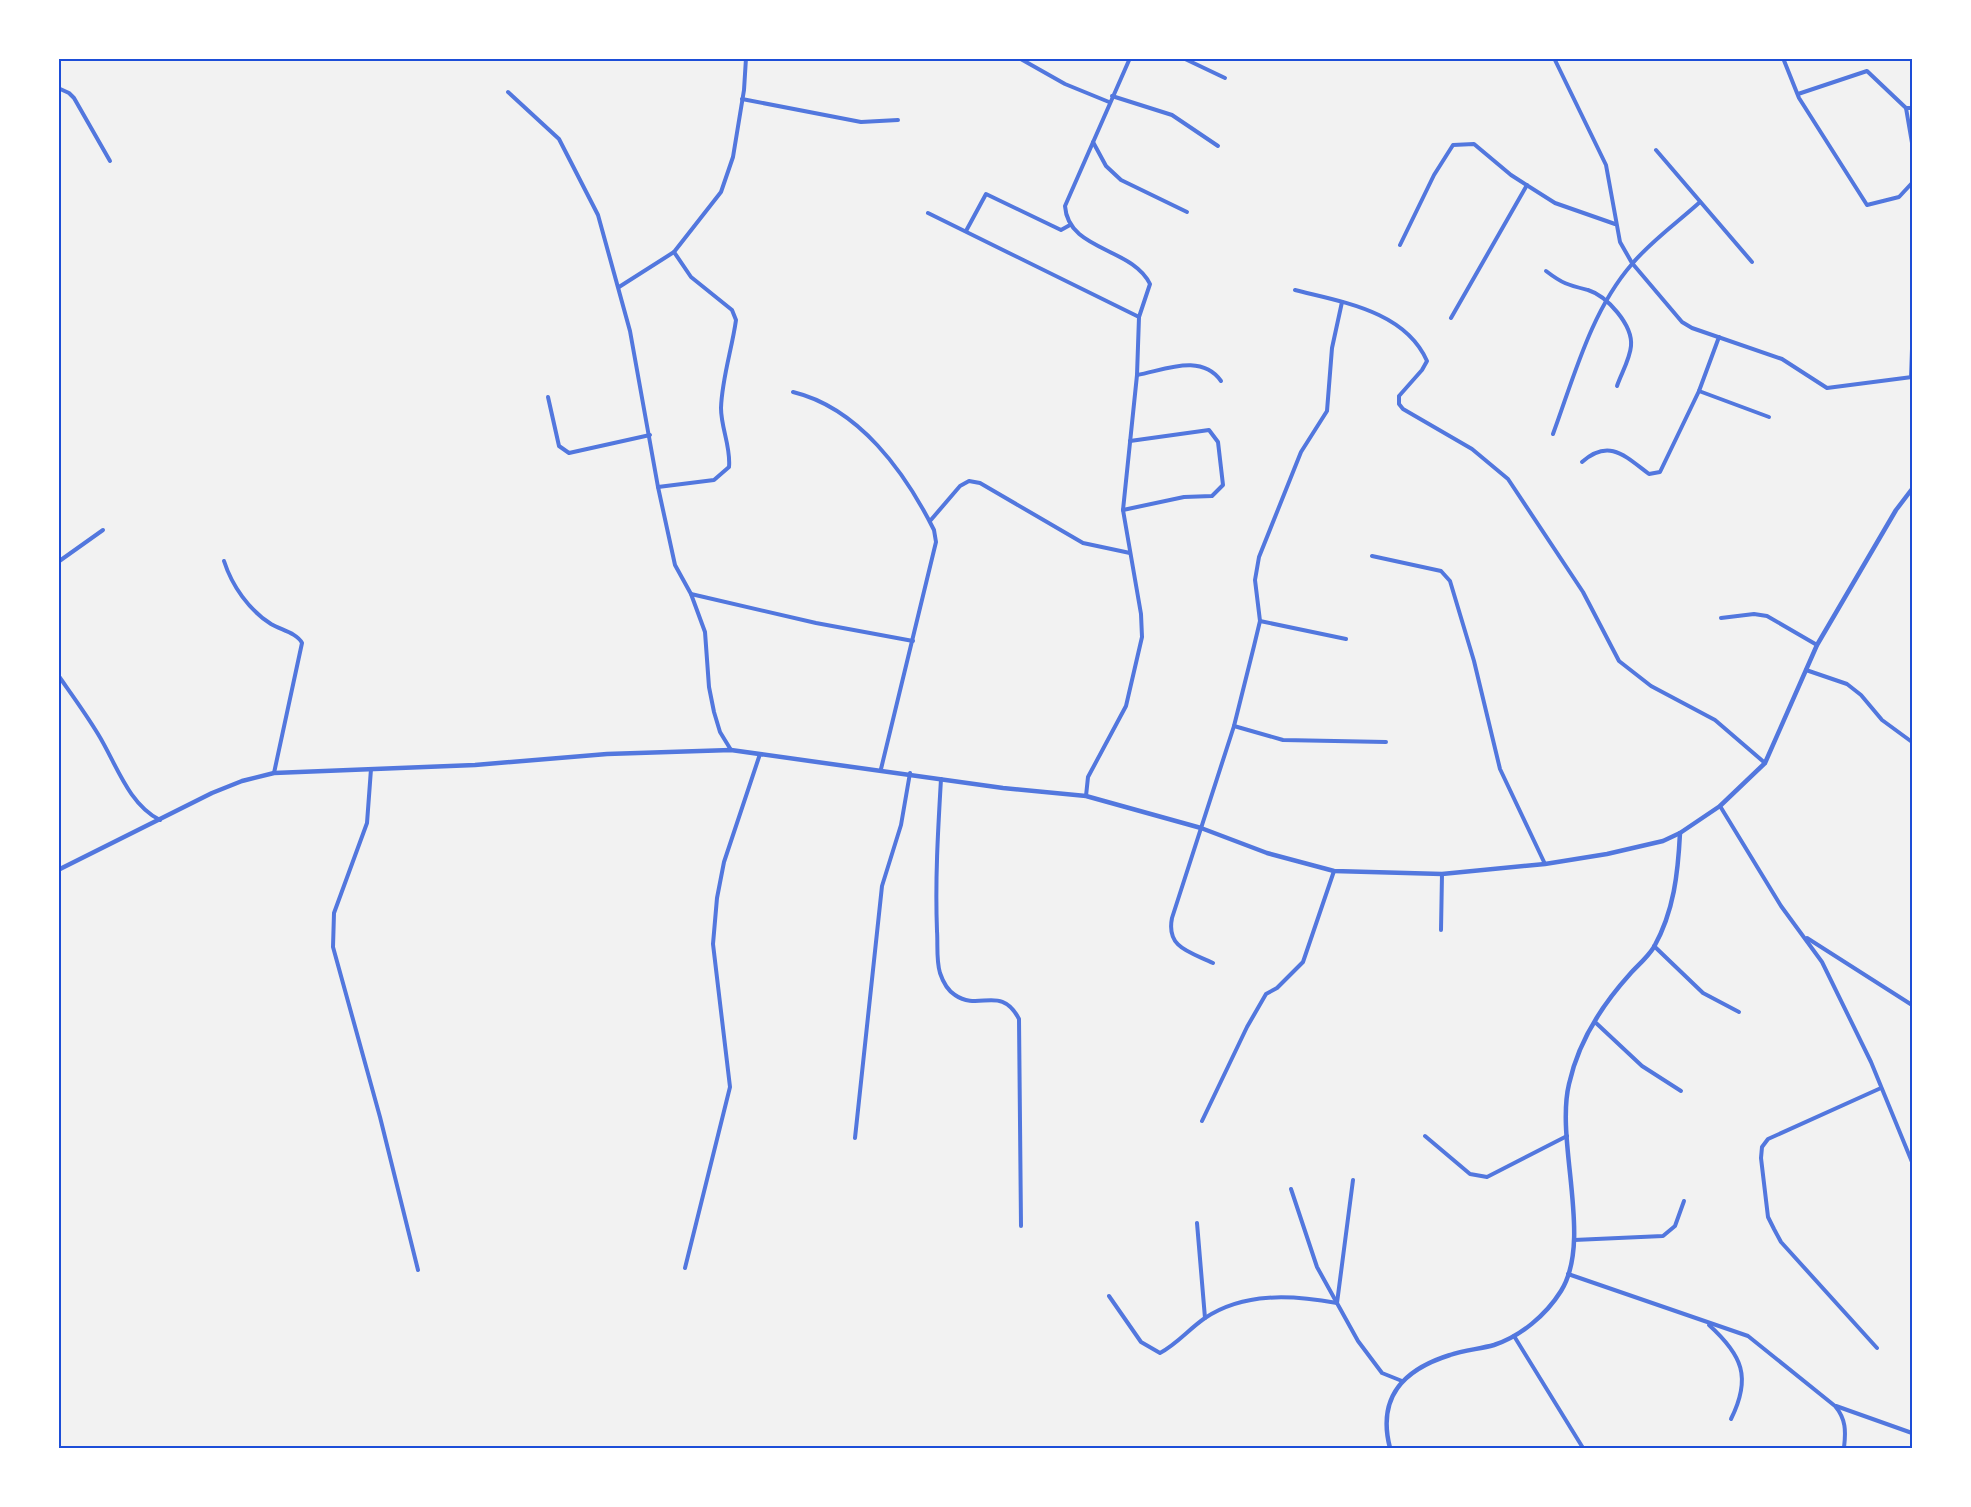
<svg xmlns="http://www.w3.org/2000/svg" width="1971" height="1507" font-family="'Varela Round',sans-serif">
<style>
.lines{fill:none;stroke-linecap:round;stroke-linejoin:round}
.minor{stroke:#5277de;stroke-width:4}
.tertiary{stroke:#5277de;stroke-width:4.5}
.neatline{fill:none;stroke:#1d4ed8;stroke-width:2}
</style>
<rect width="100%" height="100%" fill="#f2f2f2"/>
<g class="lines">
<g class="minor">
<path d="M1019 58 1065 84 1109 102"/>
<path d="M1183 58 1225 78"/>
<path d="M1554 58 1606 165 1620 242 1632 263 1682 322 1692 328 1782 359 1827 388 1912 377"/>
<path d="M1783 58 1799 98 1867 205 1899 197 1912 183"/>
<path d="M58 88 69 93 74 98 110 161"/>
<path d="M508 92 559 139 598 215 630 331 658 487 675 565 691 594 705 632 709 687 714 712 720 732 731 750"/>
<path d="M1798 94 1867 71 1906 108H1912"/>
<path d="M1112 96 1172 115 1218 146"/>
<path d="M742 99 861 122 898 120"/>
<path d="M1906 108 1912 143"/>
<path d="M1093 142 1106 166 1121 180 1187 212"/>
<path d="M1656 150 1752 262"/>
<path d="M928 213 1139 317"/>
<path d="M966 231 986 194 1061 230 1070 225"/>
<path d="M1400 245 1434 175 1453 145 1474 144 1511 175 1555 203 1615 224"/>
<path d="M1546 271C1563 284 1568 285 1588 290 1607 296 1633 325 1631 346 1630 359 1621 374 1617 386"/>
<path d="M619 287 674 252 721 192 733 157 744 90 746 58"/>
<path d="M1295 290C1342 302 1405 311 1427 361L1422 370 1399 396V404L1403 409 1472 449 1508 479 1583 592 1619 661 1651 686 1715 720 1765 763"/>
<path d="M1451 318 1527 185"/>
<path d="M1137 375C1165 370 1201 353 1221 381"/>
<path d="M1911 377 1912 349"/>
<path d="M1699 391 1769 417"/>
<path d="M793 392C859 408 905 472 934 530L936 542 881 769"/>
<path d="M548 397 559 446 569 453 650 435"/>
<path d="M1553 434C1574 377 1591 311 1632 264 1651 241 1678 222 1700 202"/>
<path d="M1582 462C1609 438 1625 456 1649 474L1660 472 1699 391 1719 337"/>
<path d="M658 487 714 480 729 467C731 447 721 428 721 408 722 378 732 349 736 320L732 310 691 277 674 252"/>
<path d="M1123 510 1184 497 1212 496 1223 485 1218 442 1209 430 1130 441"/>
<path d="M930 521 960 486 969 481 980 483 1083 543 1130 553"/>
<path d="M1372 556 1441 571 1450 581 1474 661 1500 769 1545 864"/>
<path d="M224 561C232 586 249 610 271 624 281 630 297 633 302 643L274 773"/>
<path d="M58 562 103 530"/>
<path d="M691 594 816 623 913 641"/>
<path d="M1721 618 1754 614 1767 616 1817 645"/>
<path d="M1260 621 1346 639"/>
<path d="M1806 670 1847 684 1861 695 1882 720 1912 742"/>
<path d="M58 675C72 695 86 714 98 734 116 763 128 804 160 820"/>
<path d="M1234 726 1283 740 1386 742"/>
<path d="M371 769 367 823 334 913 333 947 380 1117 418 1270"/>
<path d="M941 779C938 830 935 880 937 931 938 944 936 960 940 973 943 982 947 990 955 995 979 1012 1001 984 1019 1019L1021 1226"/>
<path d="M1086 796 1088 777 1126 706 1142 637 1141 614 1123 510 1137 375 1139 317 1150 284C1132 247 1068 251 1065 206L1130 58"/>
<path d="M1720 806 1781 906 1822 962 1871 1062 1912 1162"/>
<path d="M1441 930 1442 874"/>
<path d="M1807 938 1912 1005"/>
<path d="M1654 946 1703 993 1739 1012"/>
<path d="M1213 963C1190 952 1166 948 1172 918L1234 726 1254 646 1260 621 1255 580 1259 557 1301 452 1327 411 1332 348 1342 302"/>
<path d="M1595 1022 1642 1066 1681 1091"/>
<path d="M1202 1121 1247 1027 1266 994 1277 988 1303 962 1334 871"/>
<path d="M1425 1136 1470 1174 1487 1177 1567 1136"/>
<path d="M855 1138 882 886 901 825 910 773"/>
<path d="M1291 1189 1317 1267 1358 1341 1382 1373 1402 1381"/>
<path d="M1197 1223 1205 1318"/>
<path d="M1574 1240 1663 1236 1675 1226 1684 1201"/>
<path d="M685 1268 730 1087 713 944 717 898 724 862 760 754"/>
<path d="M1568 1274 1748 1336 1835 1406C1846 1419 1846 1431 1844 1448"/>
<path d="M1109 1296 1141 1342 1160 1353C1177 1344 1189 1329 1205 1318 1244 1292 1292 1295 1337 1303L1353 1180"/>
<path d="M1709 1325C1742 1355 1752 1377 1731 1419"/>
<path d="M1514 1336 1583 1448"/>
<path d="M1877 1348 1781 1242 1774 1229 1768 1217 1761 1158 1762 1147 1768 1139 1881 1088"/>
<path d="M1836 1406 1912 1433"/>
</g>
<g class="tertiary">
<path d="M58 870 212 793 242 781 274 773 475 765 607 754 731 750 1003 788 1086 796 1201 828 1267 853 1334 871 1442 874 1545 864 1607 854 1663 841 1680 833 1720 806 1765 763 1817 645 1896 510 1912 489"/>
<path d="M1390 1448C1377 1398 1402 1370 1450 1355 1464 1350 1480 1349 1494 1345 1521 1336 1546 1315 1561 1291 1593 1240 1555 1142 1569 1084 1578 1043 1602 1005 1630 974 1638 965 1647 958 1654 947 1674 911 1678 873 1680 833"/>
</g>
</g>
<rect width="1971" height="1507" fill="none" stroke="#ffffff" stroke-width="120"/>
<rect x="60" y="60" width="1851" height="1387" class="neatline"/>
</svg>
